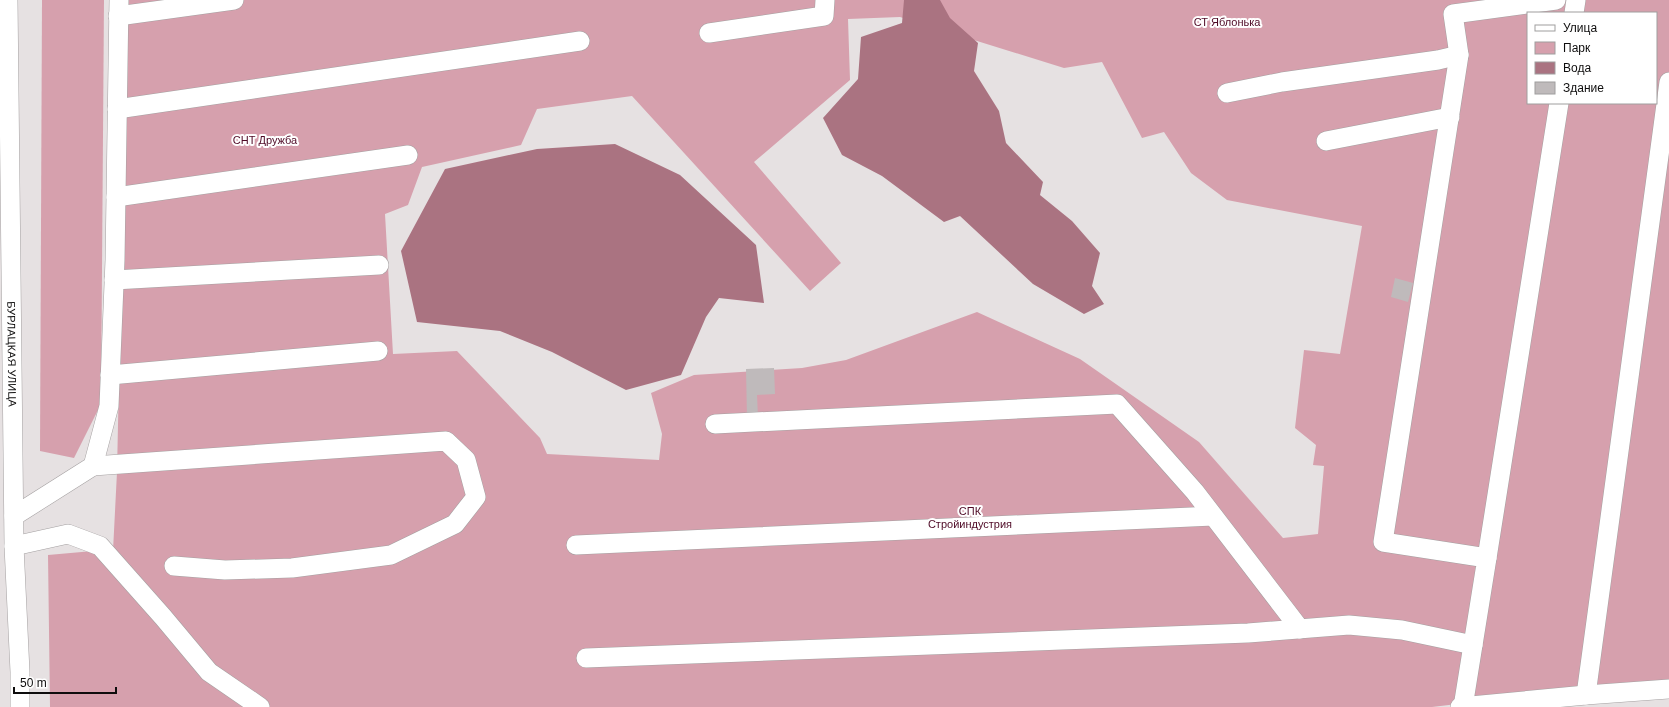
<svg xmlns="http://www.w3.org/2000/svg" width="1669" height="707" font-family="Arial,sans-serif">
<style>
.green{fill:#d6a0ad;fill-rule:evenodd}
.water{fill:#aa7381}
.building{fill:#bfbabb}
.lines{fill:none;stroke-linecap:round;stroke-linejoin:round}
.minor-casing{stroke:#a4a0a1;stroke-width:20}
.minor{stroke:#fff;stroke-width:19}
.labels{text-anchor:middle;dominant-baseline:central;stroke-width:4;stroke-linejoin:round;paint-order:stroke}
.park-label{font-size:11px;fill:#4e0925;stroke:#fff}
.street-label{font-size:11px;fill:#0e0d0d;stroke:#fff}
</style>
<rect width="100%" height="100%" fill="#e6e1e2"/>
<g class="green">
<path d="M42 0H104L101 404 74 458 40 451Z"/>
<path d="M127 0H1669V684L1516 697 1432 707H50L48 555 93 551H113L117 472ZM1528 13H1656V103H1528ZM900 17 1064 68 1102 62 1142 138 1164 132 1191 173 1227 200 1362 226 1340 354 1304 350 1295 428 1316 445 1313 465 1324 466 1318 534 1283 538 1199 442 1080 359 977 312 846 360 802 368 694 375 651 393 662 434 659 460 547 454 540 438 457 351 393 354 385 214 408 205 422 167 521 145 537 109 632 96 810 291 841 263 754 162 850 80 848 19Z"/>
</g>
<g class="water">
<path d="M904 0H940L950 18 978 43 974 71 999 111 1006 143 1043 182 1040 195 1072 221 1100 253 1092 286 1104 304 1084 314 1033 284 960 216 944 222 882 176 842 155 823 118 858 79 861 37 902 23Z"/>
<path d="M615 144 680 175 756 245 764 303 719 298 706 317 681 375 626 390 552 352 500 331 417 322 401 251 445 169 537 149Z"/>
</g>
<g class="building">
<path d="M1395 278 1413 283 1408 302 1391 297Z"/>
<path d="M774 368 775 394 757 395 758 418H747L746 369Z"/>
</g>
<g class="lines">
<defs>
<g id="minor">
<path id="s1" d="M8 0 14 546 20 672V707"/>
<path d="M1574 13 1576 0"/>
<path d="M118 16 234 0"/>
<path d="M709 33 824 16 825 0"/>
<path d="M1227 93 1282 82 1438 60 1459 55"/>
<path d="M117 109 580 41"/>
<path d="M1326 141 1450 117"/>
<path d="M116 197 408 155"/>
<path d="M114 280 379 265"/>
<path d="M110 375 378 351"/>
<path d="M715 424 1117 404 1195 492 1300 629"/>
<path d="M93 466 446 441 466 460 476 497 455 524 391 555 292 568 225 570 174 566"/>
<path d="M14 516 93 466 109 406 115 260 119 0"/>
<path d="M576 545 1213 516"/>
<path d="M14 546 68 534 100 546 163 617 209 672 260 707"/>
<path d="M1487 558 1559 103"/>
<path d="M586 658 1248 633 1349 625 1402 630 1473 645"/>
<path d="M1586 695 1669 82"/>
<path d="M1460 707 1586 695 1669 689"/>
<path d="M1463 707 1487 558 1383 542 1459 55 1453 14 1556 0"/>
</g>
</defs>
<use href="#minor" class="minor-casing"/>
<use href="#minor" class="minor"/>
</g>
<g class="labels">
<g class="park-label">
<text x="1227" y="22">СТ Яблонька</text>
<text x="265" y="140">СНТ Дружба</text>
<text x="970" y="511">СПК<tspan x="970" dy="13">Стройиндустрия</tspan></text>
</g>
<g class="street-label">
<text stroke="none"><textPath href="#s1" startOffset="354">БУРЛАЦКАЯ УЛИЦА</textPath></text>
</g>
</g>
<rect x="1527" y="12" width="130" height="92" fill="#ffffff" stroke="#9f9e9e"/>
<rect x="1535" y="25" width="20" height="6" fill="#ffffff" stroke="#9f9e9e"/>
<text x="1563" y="32" font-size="12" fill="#0e0d0d">Улица</text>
<rect x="1535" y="42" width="20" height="12" fill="#d6a0ad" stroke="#9f9e9e"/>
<text x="1563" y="52" font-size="12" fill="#0e0d0d">Парк</text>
<rect x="1535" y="62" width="20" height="12" fill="#aa7381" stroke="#9f9e9e"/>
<text x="1563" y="72" font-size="12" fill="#0e0d0d">Вода</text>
<rect x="1535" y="82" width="20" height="12" fill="#bfbabb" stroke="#9f9e9e"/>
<text x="1563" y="92" font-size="12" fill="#0e0d0d">Здание</text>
<path d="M14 687v6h102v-6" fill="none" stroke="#0e0d0d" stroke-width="2"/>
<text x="20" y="687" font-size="12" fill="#0e0d0d" stroke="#ffffff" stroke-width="3" paint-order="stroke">50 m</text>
</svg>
